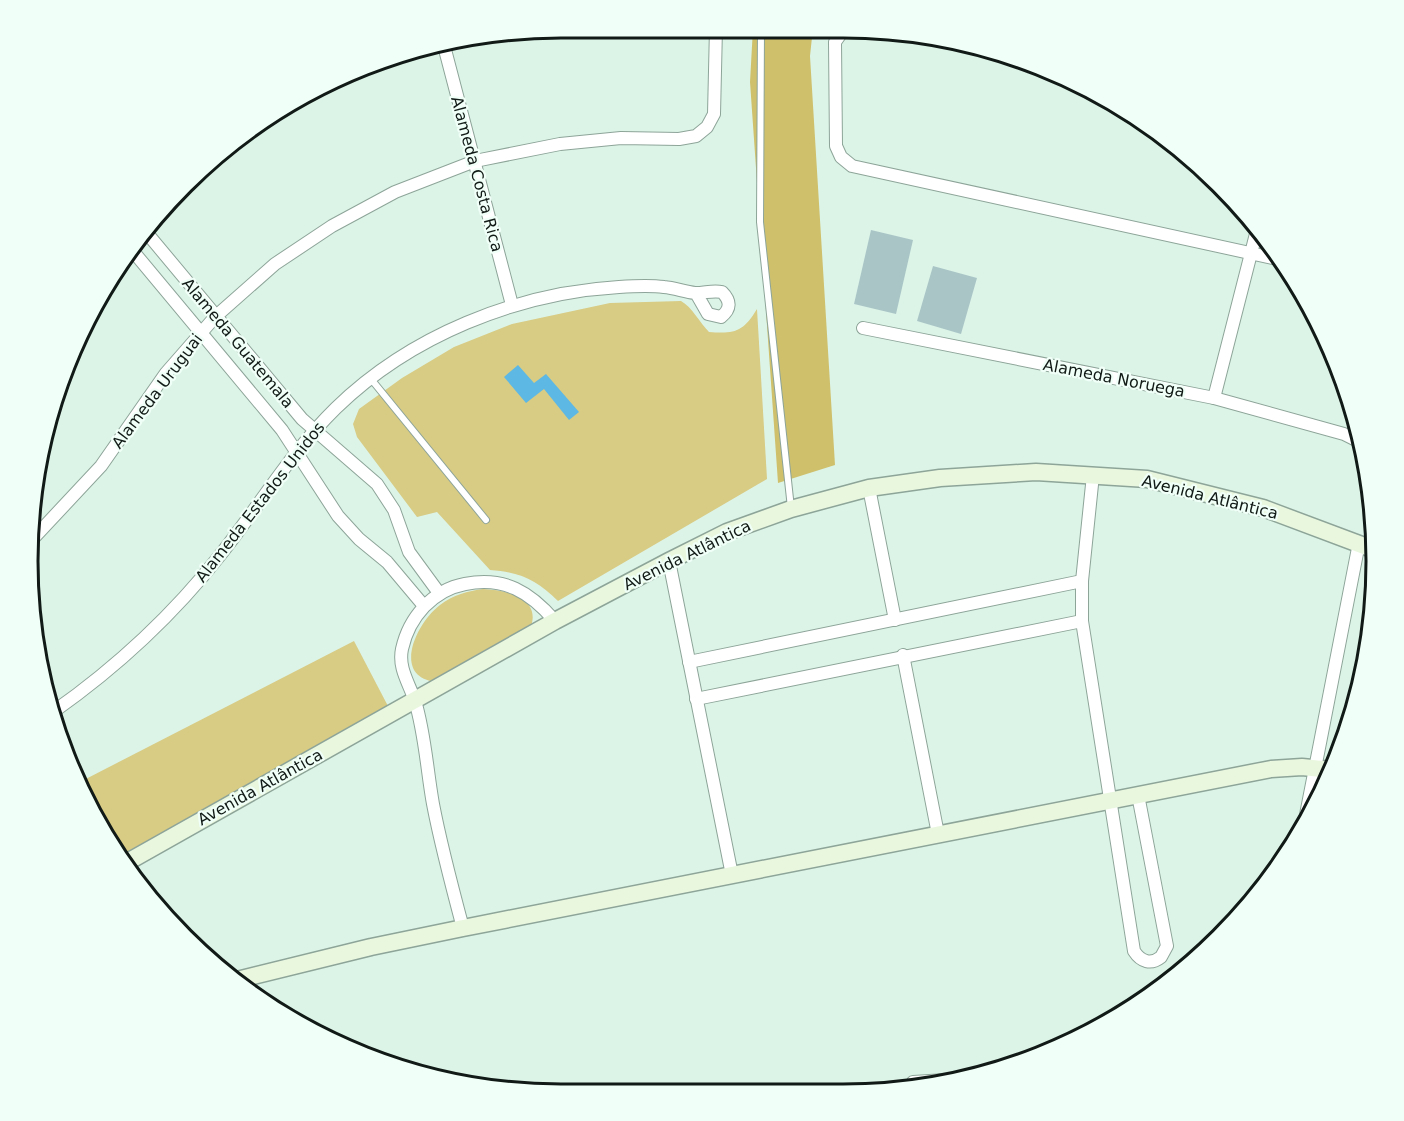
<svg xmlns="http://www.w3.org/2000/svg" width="1404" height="1121" font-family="'DejaVu Sans',sans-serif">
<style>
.green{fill:#d8cb84}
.forest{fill:#cfc06c}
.water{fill:#5db8e3}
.building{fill:#aac5c6}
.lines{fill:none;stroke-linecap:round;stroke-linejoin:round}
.lane-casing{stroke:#8da499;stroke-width:8}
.street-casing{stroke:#8da499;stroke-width:14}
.secondary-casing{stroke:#8da499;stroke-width:19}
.lane{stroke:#fff;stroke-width:6}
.street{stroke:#fff;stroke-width:12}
.secondary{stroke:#e9f7df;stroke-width:16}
.labels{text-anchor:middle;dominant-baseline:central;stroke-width:4.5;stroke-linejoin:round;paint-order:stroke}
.street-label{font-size:16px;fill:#111a16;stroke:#f0fff7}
.rim{fill:none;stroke:#111a16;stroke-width:3}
</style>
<rect width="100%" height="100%" fill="#dcf4e8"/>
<g class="green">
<path d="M681 301C692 307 700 323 709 332 735 334 743 332 757 309L767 479 558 601C537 580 520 572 490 570L437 512 417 517 357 437 353 424 359 409 402 378 454 347 512 324 610 303Z"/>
<path d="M483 589C506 590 543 598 530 629L440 682C390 680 415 624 440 605 453 595 468 591 483 589Z"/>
<path d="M354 641 389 708 121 859 82 797 78 783Z"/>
</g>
<path class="forest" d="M753 28H813L810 56 835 465 778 483 750 82Z"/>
<path class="water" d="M518 365 534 383 546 374 579 412 569 420 544 389 526 403 504 377Z"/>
<g class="building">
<path d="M871 230 913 240 896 314 854 304Z"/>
<path d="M933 266 977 278 961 334 917 321Z"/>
</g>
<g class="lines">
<defs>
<g id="lane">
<path d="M761 28 760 222 791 508"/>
<path d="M371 379 486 520"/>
</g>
<g id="street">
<path d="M845 28 835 42 836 146 841 157 852 166 1282 260"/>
<path d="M443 42 512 305"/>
<path d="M146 232 302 419 377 484 394 510 409 552 439 593"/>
<path d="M132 250 282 430 338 516 359 539 387 562 424 606"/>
<path d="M863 328 1214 398 1344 434 1362 443"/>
<path d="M1214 398 1258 226"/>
<path d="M1093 475 1082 581V621L1134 951C1141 962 1151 965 1161 957L1167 946 1138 795"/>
<path d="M869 488 895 620"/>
<path d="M29 543 101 466 166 373 215 317 275 264 332 226 395 192 475 161 560 144 621 138 679 139 696 136 707 127 714 114 716 28"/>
<path d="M669 561 732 875"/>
<path d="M903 655 938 834"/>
<path d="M689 662 1082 581"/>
<path d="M696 699 1082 621"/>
<path d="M53 712C117 667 173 615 221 554 260 505 291 452 336 408 410 336 516 293 619 287 633 286 650 285 664 287 675 288 685 292 695 293 705 293 713 290 722 292 731 301 731 309 721 317L708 314 696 293"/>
<path d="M1303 830 1359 543"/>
<path d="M463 928C452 887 441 846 433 804 427 771 425 733 415 701 409 683 398 668 402 649 409 617 433 590 465 584 504 576 530 592 555 621"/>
<path d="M913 1082 962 1079"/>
</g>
<g id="secondary">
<path d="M124 864 555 621 669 561 727 532 791 509 869 488 940 478 1036 472 1147 479 1263 508 1375 550"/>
<path d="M233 981 371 947 463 928 1271 769 1302 767 1332 770"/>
</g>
</defs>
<use href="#lane" class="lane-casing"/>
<use href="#street" class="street-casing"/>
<use href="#secondary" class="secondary-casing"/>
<use href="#lane" class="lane"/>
<use href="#street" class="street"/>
<use href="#secondary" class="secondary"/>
</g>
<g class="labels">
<g class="street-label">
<text transform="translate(477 174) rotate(75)">Alameda Costa Rica</text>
<text transform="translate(238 343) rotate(50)">Alameda Guatemala</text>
<text transform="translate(1114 378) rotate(11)">Alameda Noruega</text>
<text transform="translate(157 391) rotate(-53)">Alameda Uruguai</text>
<text transform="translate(1210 497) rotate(14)">Avenida Atlântica</text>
<text transform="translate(260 502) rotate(-52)">Alameda Estados Unidos</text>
<text transform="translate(687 555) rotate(-26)">Avenida Atlântica</text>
<text transform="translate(260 787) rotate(-29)">Avenida Atlântica</text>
</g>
</g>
<path d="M0 0H1404V1121H0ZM561 38H843A523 523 0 0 1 1366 561V561A523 523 0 0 1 843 1084H561A523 523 0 0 1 38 561V561A523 523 0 0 1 561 38Z" fill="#f0fff7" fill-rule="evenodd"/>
<path class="rim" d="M561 38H843A523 523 0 0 1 1366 561V561A523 523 0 0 1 843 1084H561A523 523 0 0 1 38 561V561A523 523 0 0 1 561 38Z"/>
</svg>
